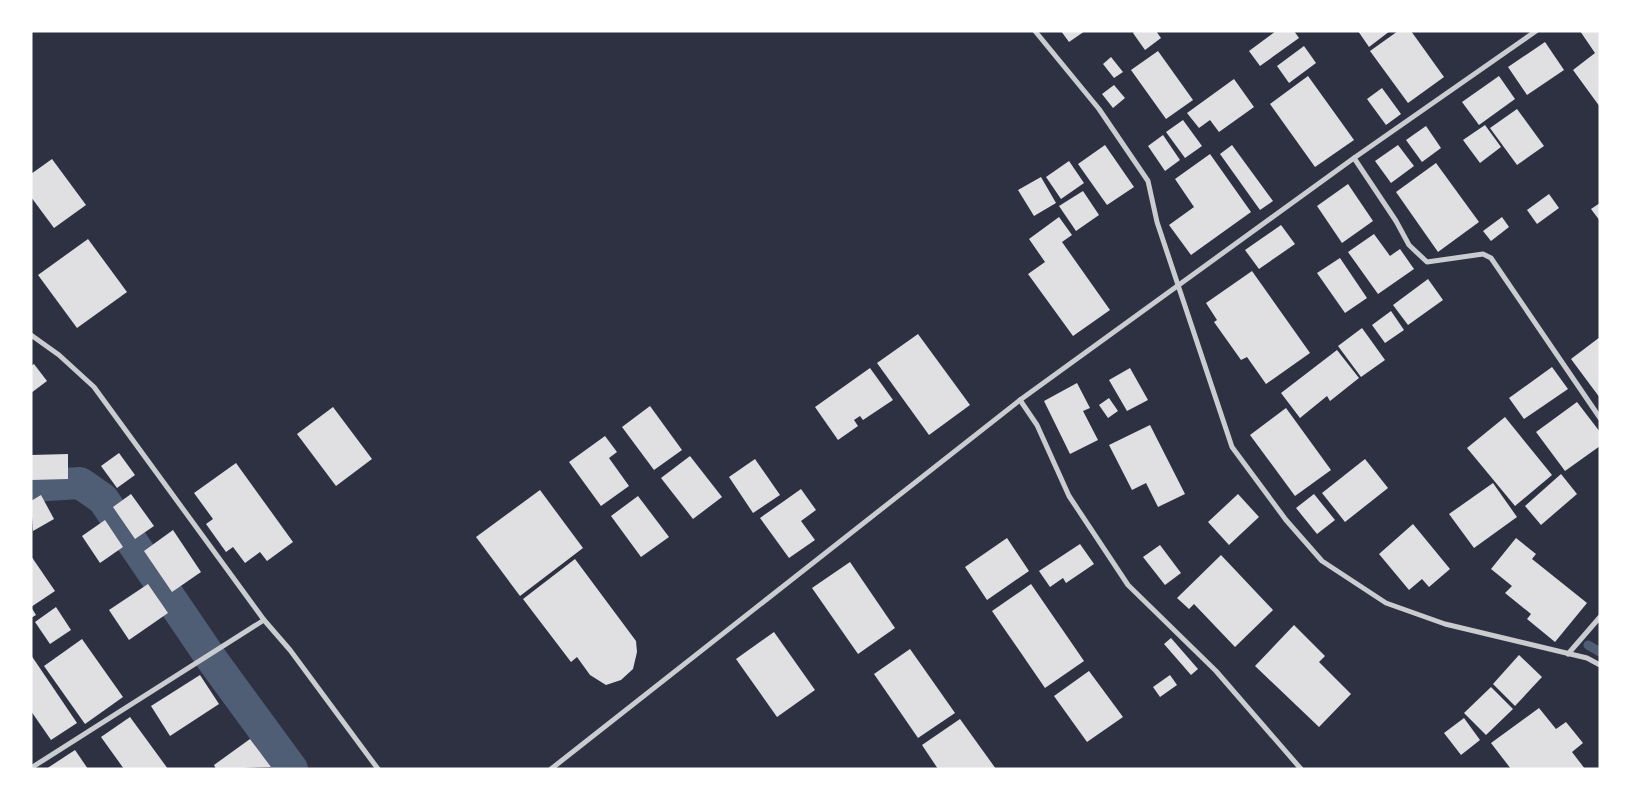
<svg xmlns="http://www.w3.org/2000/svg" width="1631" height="800" font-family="Jost,sans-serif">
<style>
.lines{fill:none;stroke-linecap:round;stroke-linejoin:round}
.stream{stroke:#4f5d75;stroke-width:9}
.canal{stroke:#4f5d75;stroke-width:32}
.building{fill:#e0e0e3}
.minor{stroke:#caccd0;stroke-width:5}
</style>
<rect width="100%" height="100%" fill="#2d3142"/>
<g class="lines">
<path class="stream" d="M1588 645 1600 652"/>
<path class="canal" d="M31 486 80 483 103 499 213 661 292 769"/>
</g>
<g class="building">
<path d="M1061 31H1085L1069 42Z"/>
<path d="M1135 31H1156L1161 38 1145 50 1133 33Z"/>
<path d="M1276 31H1294L1299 38 1260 66 1249 51Z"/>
<path d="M1358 31H1390L1369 47Z"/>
<path d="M1398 31H1411L1444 77 1408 103 1370 51Z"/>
<path d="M1580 31H1600V107L1573 70 1595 53Z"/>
<path d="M1545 42 1564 70 1527 95 1508 67Z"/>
<path d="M1304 46 1316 63 1289 83 1277 66Z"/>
<path d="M1158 51 1193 100 1166 119 1131 70Z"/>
<path d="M1111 57 1123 72 1114 78 1103 64Z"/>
<path d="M1308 76 1354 140 1315 167 1270 104Z"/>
<path d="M1499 76 1515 99 1479 125 1462 102Z"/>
<path d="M1234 79 1254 107 1219 132 1210 120 1199 128 1187 113Z"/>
<path d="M1114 85 1125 98 1113 108 1102 94Z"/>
<path d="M1382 88 1401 114 1386 125 1367 99Z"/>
<path d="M1517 109 1544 146 1517 165 1490 128Z"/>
<path d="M1183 120 1202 146 1185 158 1166 132Z"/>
<path d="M1485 125 1501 147 1480 163 1463 140Z"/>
<path d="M1426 126 1441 148 1422 162 1406 140Z"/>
<path d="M1163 135 1180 160 1165 171 1148 146Z"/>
<path d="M1105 145 1134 187 1107 205 1078 164Z"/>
<path d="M1232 145 1273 201 1260 210 1220 154Z"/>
<path d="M1398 145 1414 166 1391 183 1375 161Z"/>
<path d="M1210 154 1251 212 1191 255 1169 225 1194 207 1175 179Z"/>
<path d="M52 159 86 205 54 228 31 197V174Z"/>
<path d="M1069 161 1084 183 1061 199 1046 177Z"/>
<path d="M1436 163 1479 222 1438 252 1396 192Z"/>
<path d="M1041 177 1056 203 1034 216 1018 190Z"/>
<path d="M1348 184 1373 221 1342 243 1317 206Z"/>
<path d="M1083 191 1099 215 1076 231 1059 206Z"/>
<path d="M1549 194 1559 208 1537 224 1527 210Z"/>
<path d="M1600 203V221L1591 209Z"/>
<path d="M1059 217 1072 235 1062 242 1110 310 1073 336 1028 274 1045 262 1029 239Z"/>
<path d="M1502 217 1509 227 1491 241 1483 231Z"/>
<path d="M1281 225 1295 244 1259 269 1245 250Z"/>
<path d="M1374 234 1390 256 1400 249 1414 269 1378 294 1348 252Z"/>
<path d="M88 239 127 292 77 328 38 275Z"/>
<path d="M1340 258 1367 298 1345 313 1317 273Z"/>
<path d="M1252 271 1310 353 1266 384 1247 357 1241 360 1214 322 1217 320 1206 303Z"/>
<path d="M1428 279 1443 300 1408 325 1393 305Z"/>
<path d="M1391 311 1404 330 1385 343 1372 325Z"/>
<path d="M1362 328 1385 360 1361 377 1338 346Z"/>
<path d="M918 334 970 405 929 435 877 363Z"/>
<path d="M1600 337V398L1571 359Z"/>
<path d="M1337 350 1359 378 1330 401 1327 396 1300 418 1281 393Z"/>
<path d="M34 364 47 381 31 393V366Z"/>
<path d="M1552 367 1568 389 1524 419 1509 398Z"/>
<path d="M870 368 893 400 863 420 860 416 854 420 858 426 838 440 815 407Z"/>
<path d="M1130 368 1148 400 1127 411 1109 380Z"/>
<path d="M1077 383 1090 408 1083 411 1098 440 1070 454 1044 401Z"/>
<path d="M1109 398 1118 411 1108 418 1099 405Z"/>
<path d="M1577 402 1600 432V446L1565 471 1536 432Z"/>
<path d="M650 406 682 450 654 470 622 427Z"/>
<path d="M333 407 372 459 336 486 297 434Z"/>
<path d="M1286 408 1331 470 1295 496 1250 435Z"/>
<path d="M1505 417 1552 475 1515 506 1467 448Z"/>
<path d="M1150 425 1185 494 1158 507 1146 483 1132 490 1109 445Z"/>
<path d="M605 436 617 452 609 458 629 486 601 506 569 462Z"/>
<path d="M119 453 135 475 117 488 101 466Z"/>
<path d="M68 454V479L31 480V455Z"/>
<path d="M690 456 722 497 693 519 661 478Z"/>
<path d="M755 459 780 495 753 513 729 477Z"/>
<path d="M1365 459 1388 488 1345 522 1322 493Z"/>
<path d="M236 463 293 542 267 561 260 552 245 563 233 547 226 552 206 524 213 519 194 493Z"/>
<path d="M1561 474 1577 494 1541 525 1525 506Z"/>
<path d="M1493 483 1517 517 1474 548 1449 514Z"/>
<path d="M801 489 816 510 801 521 815 540 789 558 760 518Z"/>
<path d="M540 490 583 548 520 596 476 537Z"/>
<path d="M131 494 154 526 135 539 113 507Z"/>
<path d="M1238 494 1259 517 1229 545 1208 522Z"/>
<path d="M1314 494 1335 520 1317 534 1296 508Z"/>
<path d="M41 495 54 519 33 531 31 501Z"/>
<path d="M638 496 669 537 641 557 611 516Z"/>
<path d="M105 520 123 547 100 563 82 536Z"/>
<path d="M1413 524 1450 569 1429 587 1422 579 1409 590 1379 554Z"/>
<path d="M173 530 201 572 172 592 144 551Z"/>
<path d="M1007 538 1029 571 987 600 965 567Z"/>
<path d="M1516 538 1536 554 1532 559 1587 603 1555 642 1527 619 1531 614 1505 593 1512 586 1491 569Z"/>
<path d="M1080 544 1094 564 1066 583 1063 578 1050 587 1039 571Z"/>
<path d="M1160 545 1181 573 1165 585 1143 557Z"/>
<path d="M1221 555 1273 610 1235 647 1194 604 1189 609 1177 598Z"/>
<path d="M31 556 55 591 31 607Z"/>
<path d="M575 559 636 641 637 652 633 669 621 680 606 685 590 675 577 657 571 662 523 599Z"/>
<path d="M850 562 895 628 858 654 812 588Z"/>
<path d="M148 584 168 613 129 640 109 610Z"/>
<path d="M1031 584 1084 661 1045 688 992 611Z"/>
<path d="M31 607 36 615 31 618Z"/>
<path d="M56 607 71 630 50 644 35 622Z"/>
<path d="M1294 625 1325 656 1319 662 1351 694 1319 727 1255 666Z"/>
<path d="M774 632 815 690 777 717 736 659Z"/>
<path d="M1171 638 1198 669 1191 675 1164 644Z"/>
<path d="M82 639 123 697 85 724 44 666Z"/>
<path d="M910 649 955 713 918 738 874 674Z"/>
<path d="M31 655 77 723 51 740 31 711Z"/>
<path d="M1519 655 1542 677 1515 706 1493 684Z"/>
<path d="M1089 671 1123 717 1087 742 1054 696Z"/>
<path d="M200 675 219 704 170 736 151 706Z"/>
<path d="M1170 675 1177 685 1160 697 1153 687Z"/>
<path d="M1491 687 1513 709 1486 735 1464 713Z"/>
<path d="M1539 708 1556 729 1566 722 1583 743 1572 752 1585 769H1511L1491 743Z"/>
<path d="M130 717 168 769H124L101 737Z"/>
<path d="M1464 718 1480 740 1461 755 1444 733Z"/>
<path d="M960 719 996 769H938L922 745Z"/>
<path d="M250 739 271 767 216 769 214 765Z"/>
<path d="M75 750 88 769H46Z"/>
</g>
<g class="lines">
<g class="minor">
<path d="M1035 31 1099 109 1148 181 1157 222 1232 447 1286 520 1322 561 1386 603 1445 624 1587 658 1600 665"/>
<path d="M1354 158 1396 221 1409 245 1427 262 1483 254 1491 258 1600 418"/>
<path d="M31 335 59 355 94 387 264 620 290 650 378 769"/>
<path d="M1020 400 1037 425 1069 496 1128 585 1216 671 1301 769"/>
<path d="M1568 654 1600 617"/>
<path d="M31 768 264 620"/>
<path d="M551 769 1020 400 1354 158 1536 31"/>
</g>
</g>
<rect width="1631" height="800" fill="none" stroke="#ffffff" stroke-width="65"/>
</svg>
